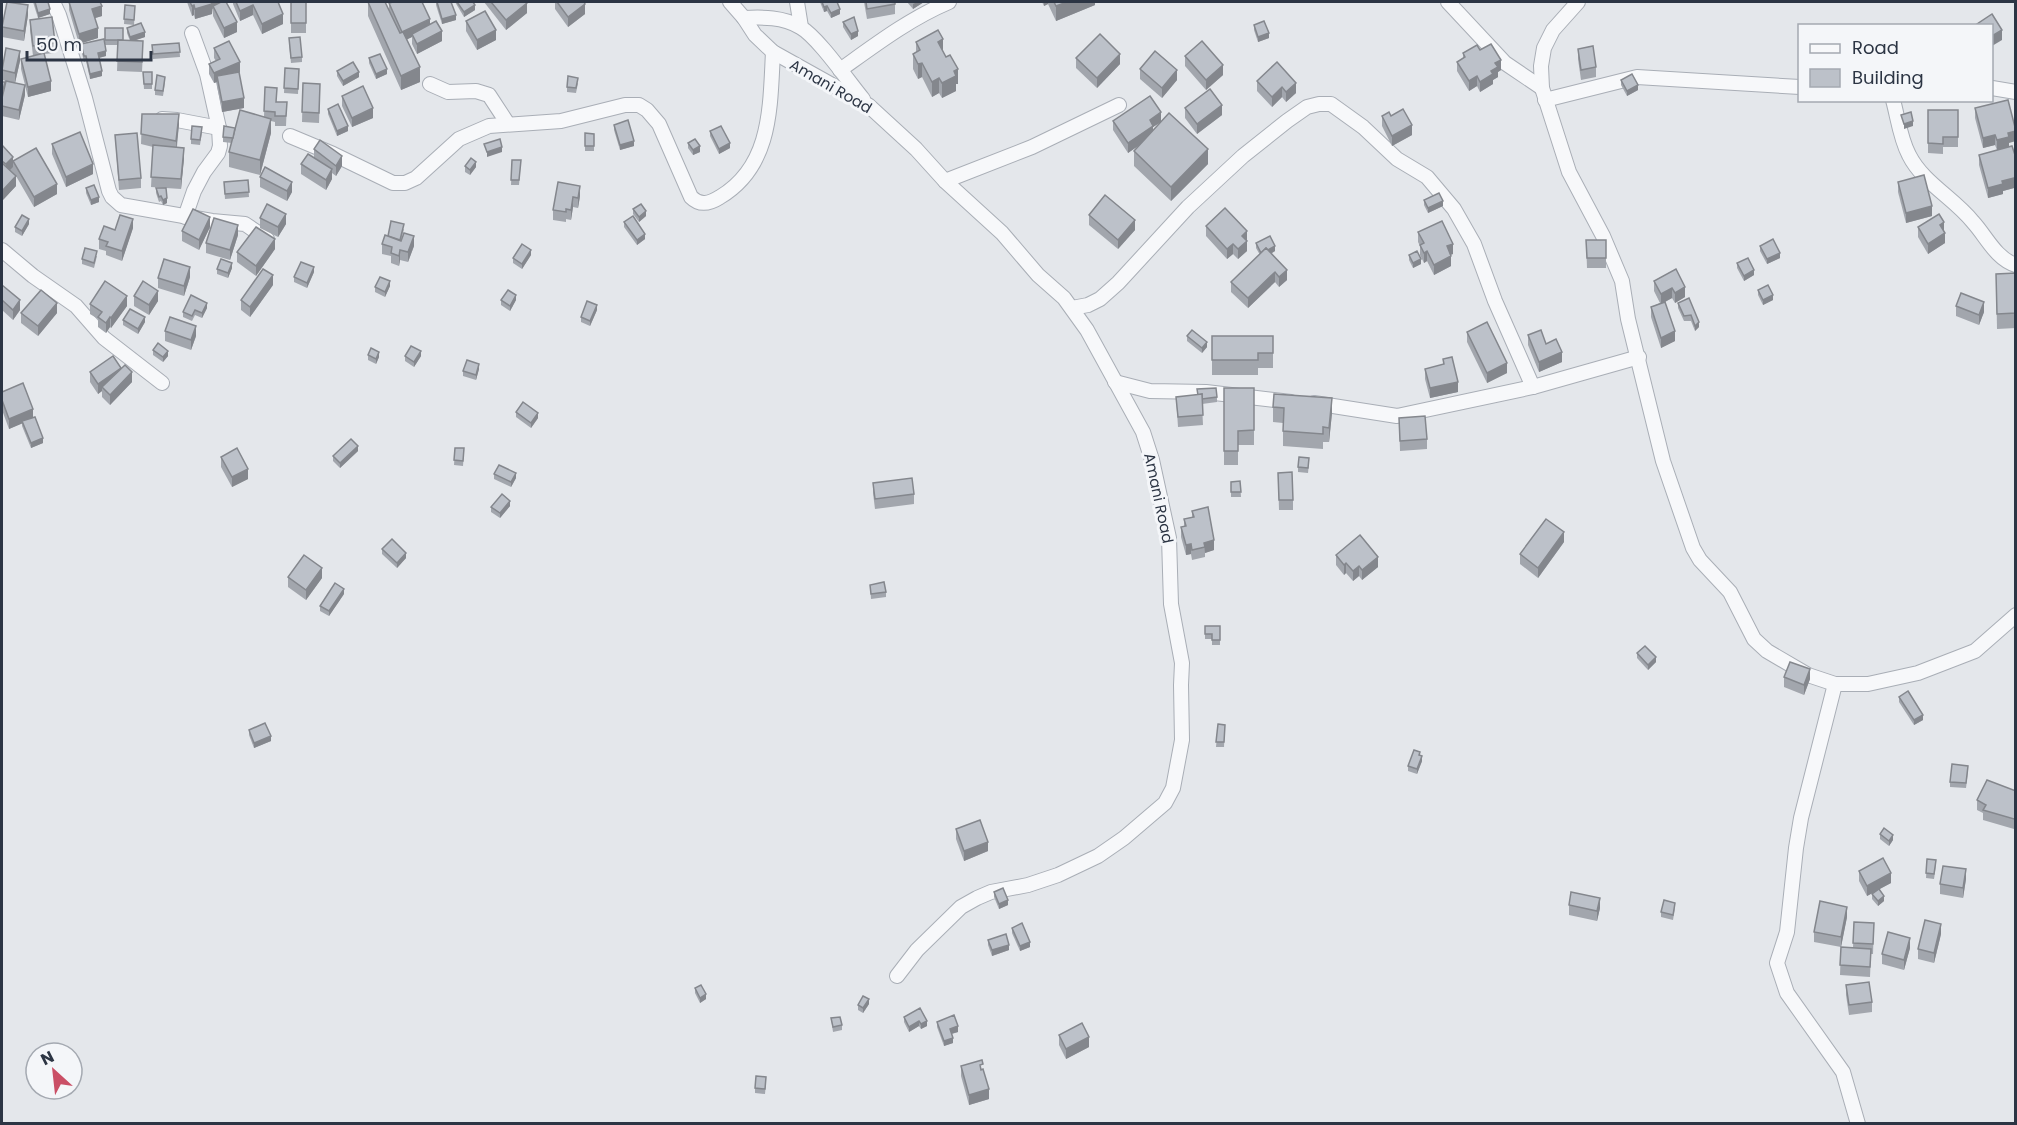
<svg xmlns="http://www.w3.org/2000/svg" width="2017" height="1125" font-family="Poppins,sans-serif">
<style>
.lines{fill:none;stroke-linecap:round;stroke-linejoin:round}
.street-casing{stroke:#a9aeb6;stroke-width:16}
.street{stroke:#f7f8fa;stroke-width:14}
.wall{fill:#a2a6ad}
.shaded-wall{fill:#84878d}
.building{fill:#bcc1c9;stroke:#84878d;stroke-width:1.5}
.labels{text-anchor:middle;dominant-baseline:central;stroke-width:6;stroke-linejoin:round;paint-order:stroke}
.street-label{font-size:15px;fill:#2c3544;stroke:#f4f6f9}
</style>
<rect width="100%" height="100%" fill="#e4e7eb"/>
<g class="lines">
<defs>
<g id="street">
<path d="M53 2 59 15 85 98 109 191 112 197 121 205 212 221 245 224 267 239"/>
<path d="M730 2 744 18 755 35 773 52 868 105 916 149 945 181 1002 233 1038 275 1064 298 1087 330 1143 432 1152 460 1169 538 1171 604 1182 663 1181 685 1182 740 1173 788 1165 803 1124 838 1098 856 1058 875 1028 885 991 892 977 898 961 907 917 950 897 976"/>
<path d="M797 2 801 27"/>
<path d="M1448 2 1505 63 1542 88"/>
<path d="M1578 2 1553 30 1544 48 1541 66 1542 88 1569 172 1603 236 1622 281 1628 319 1663 461 1693 548 1700 560 1730 592 1754 639 1767 651 1808 675 1835 684H1868L1918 673 1975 651 2016 615"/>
<path d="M744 18C763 17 783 17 800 27 818 37 848 81 863 99"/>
<path d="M840 70C875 45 909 19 949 2"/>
<path d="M430 84 448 92 476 91 489 95 508 124"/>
<path d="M1992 88 2016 92"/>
<path d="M1545 100 1637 77 1800 87"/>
<path d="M1893 100C1898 118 1900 138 1909 155 1923 183 1954 198 1973 222 1986 236 1996 259 2016 265"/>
<path d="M162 119 177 120 219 128"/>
<path d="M290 136 333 154 393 183H405L416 178 459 139 489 126 561 121 625 105H639L647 110 659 124 691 197C700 206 709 204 720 197 772 166 770 107 773 52"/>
<path d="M945 181 1032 147 1119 105"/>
<path d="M185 217 194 191 204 172 218 153 220 146 219 128 207 74 192 33"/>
<path d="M2 250 33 276 76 306 104 338 162 383"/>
<path d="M1072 308 1088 305 1100 299 1118 283 1188 207 1243 156 1287 121 1307 107 1319 104H1331L1363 127 1397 159 1427 177 1454 209 1474 244 1495 301 1533 387"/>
<path d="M1115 382 1150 391 1206 392 1291 402"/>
<path d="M1314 403 1397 416 1533 387 1639 357"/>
<path d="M1835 684 1801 818 1796 848 1787 932 1777 963 1787 993 1843 1072 1858 1124"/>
</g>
</defs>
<use href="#street" class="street-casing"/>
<use href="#street" class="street"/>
</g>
<g class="wall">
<path d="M33 2H48L50 14 38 18Z"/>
<path d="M69 2H100L102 16 95 18 98 38 79 44 69 10Z"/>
<path d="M187 2H218L237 32 224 38 213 16V9H212V14L195 19 194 15 192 16Z"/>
<path d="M233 2H278L283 24 262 34 253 15 240 21 233 4Z"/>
<rect x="291" y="2" width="15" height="31"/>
<path d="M368 2 389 9V3L430 24 442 41 417 54 412 44V37L407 39 420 82 401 90 368 16Z"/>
<path d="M436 2H451L456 20 442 24 436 5Z"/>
<path d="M455 2H473L475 10 464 17Z"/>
<path d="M484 2H526L527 13 506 30Z"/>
<path d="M555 2H584L585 14 568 27 555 9Z"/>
<path d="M820 2H837L840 14 831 18 827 11 824 12Z"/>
<path d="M864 2H895V14L867 19Z"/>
<path d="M907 2H924L913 9Z"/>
<path d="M1042 2H1095V5L1056 21 1048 4 1044 6Z"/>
<path d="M125 5 135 6 134 25 124 24Z"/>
<path d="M28 15 24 41 2 37V27Z"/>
<path d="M30 20 55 43V53L44 54 51 91 28 97 25 86V95L19 120 2 116V82H5L6 81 2 80V70L20 61 15 83 25 85 21 69V59L33 56 30 30Z"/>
<path d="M466 21 496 40 477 50 466 31Z"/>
<path d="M843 22 858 36 851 40 843 27Z"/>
<path d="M1254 25 1269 38 1258 42 1254 30Z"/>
<path d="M105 28 123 40 130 41 127 33V28L145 37 133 41 143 51 142 72 117 71 118 45H105Z"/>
<path d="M916 42 943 52 958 84H956V91L942 98 939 93 932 97 922 77 918 79 913 69V54L916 52Z"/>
<path d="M179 43 180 57 153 59 152 45Z"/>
<path d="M289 43 302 57V62L291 63Z"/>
<path d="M81 44 106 56 99 58 102 76 90 79 86 61 84 62 81 49Z"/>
<path d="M214 48 240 72 239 73 244 108 222 112 217 86V82L214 83 209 74V64L216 61 214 58Z"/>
<path d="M1578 49 1596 67V77L1581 80 1578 59Z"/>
<path d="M1480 50 1501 70 1498 72V77L1493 80V84L1480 92 1477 86 1469 91 1457 71V62L1463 58V53Z"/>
<path d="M1185 56 1223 75 1206 90 1185 66Z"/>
<path d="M369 58 387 74 376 79 369 63Z"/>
<path d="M1076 58 1120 64 1097 88 1076 68Z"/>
<path d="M2016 58V72L2014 70V60Z"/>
<path d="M285 68 299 69 298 94 284 93Z"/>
<path d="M1140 69 1177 80 1162 98 1140 79Z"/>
<path d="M337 71 359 77 343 86 337 76Z"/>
<path d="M143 72H152V89H144Z"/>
<path d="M1621 80 1638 90 1627 96 1621 85Z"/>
<path d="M1257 81 1296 83V93L1286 102 1282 97 1272 107 1257 91Z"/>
<path d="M165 82 163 96 155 95V90Z"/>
<path d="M303 83 320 94 319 123 302 122Z"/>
<path d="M578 83 576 93 567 92V87Z"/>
<path d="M265 87 277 102H287L286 126H275V122L271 121V133L260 175 229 167V152L232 143 223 142V137L235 128 264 117Z"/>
<path d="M342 96 373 118 352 127 342 106Z"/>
<path d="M1185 108 1222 115 1197 134 1185 118Z"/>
<path d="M1975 108 2009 143V147L2016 158V190L2014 191V188L2003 191V194L1988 198 1979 165V155L1997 150 1995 145 1983 148 1975 118Z"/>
<path d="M328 109 348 131 337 136 328 114Z"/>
<path d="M1928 110H1958V147H1943V154L1928 153Z"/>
<path d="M142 114 179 124 177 147 184 158 181 189 151 187 153 147 141 144Z"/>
<path d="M1382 116H1391L1412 135 1392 146 1382 126Z"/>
<path d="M1113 121 1161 122 1153 127V130L1208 164 1171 201 1134 166V151L1140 144 1128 153 1113 130Z"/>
<path d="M614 125 634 146 620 150 614 130Z"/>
<path d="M710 131 730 148 719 154 710 136Z"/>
<path d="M202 132 200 145 191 144V139Z"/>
<path d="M585 133 594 134V151H585Z"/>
<path d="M115 135 141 178V188L119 190Z"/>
<path d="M2 141V146L13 161 57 194 34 207 16 176V186L2 201Z"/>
<path d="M688 143 700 152 693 155 688 148Z"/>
<path d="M52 144 93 174 66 187 52 154Z"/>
<path d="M314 149 342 166 336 176 332 173V179L326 190 301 174V164L314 158Z"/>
<path d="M512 160H521L519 185H511Z"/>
<path d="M465 166 476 167 470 175 465 172Z"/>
<path d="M260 177 292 192 287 201 260 187Z"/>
<path d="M248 180 249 197 225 199 224 182Z"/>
<path d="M558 182 580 196 578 208 573 207 571 220 566 219V222L553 220V210Z"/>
<path d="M1898 182 1932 216 1906 223 1898 192Z"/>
<path d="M86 188 99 202 91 205 86 193Z"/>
<path d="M156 188 167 203 163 205 161 201 159 202 156 193Z"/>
<path d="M1424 200 1443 206 1428 213 1424 205Z"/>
<path d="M633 209 646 216 639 222 633 214Z"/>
<path d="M1089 215 1135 230 1118 249 1089 225Z"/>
<path d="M260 218 286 224 278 237 260 228Z"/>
<path d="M624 222 645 239 637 245 624 227Z"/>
<path d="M29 224 22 236 15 232V227Z"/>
<path d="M1206 226 1247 231V251L1238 259 1233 254 1227 259 1206 236Z"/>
<path d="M210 227 199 250 182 241V231Z"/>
<path d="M1918 227 1944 232 1945 243 1928 254 1918 237Z"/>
<path d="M133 228 122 261 106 255V251L99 249V239L115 230Z"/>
<path d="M404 229 401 241 414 246 408 262 400 260 399 266 391 263V256L382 254V244L388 236Z"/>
<path d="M1418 232 1453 254 1450 255 1451 266 1434 275 1427 261 1424 263 1420 255V246L1418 242Z"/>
<path d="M238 235 230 260 206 253V243Z"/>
<path d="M1586 240H1606V268H1587Z"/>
<path d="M1256 243 1275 251 1271 254 1287 280 1279 287 1275 282 1248 308 1231 292V282L1260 255 1256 248Z"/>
<path d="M1760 246 1780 258 1767 264 1760 251Z"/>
<path d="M275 249 256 276 237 262V252Z"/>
<path d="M531 255 522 269 513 263V258Z"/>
<path d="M1409 255 1421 264 1413 268 1409 260Z"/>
<path d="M97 256 94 268 82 264V259Z"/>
<path d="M1737 263 1754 275 1744 281 1737 268Z"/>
<path d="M232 268 228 278 217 274V269Z"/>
<path d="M1676 269 1685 297 1675 303 1672 298 1665 302 1675 341 1661 348 1651 317V307L1660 303 1654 291V281Z"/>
<path d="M314 272 307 288 294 282V277Z"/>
<path d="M2016 273V328L1997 329 1996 274Z"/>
<path d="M190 277 184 296 158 288V278Z"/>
<path d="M2 285 20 310 13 320 2 310Z"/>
<path d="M273 285 250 317 241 310V300Z"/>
<path d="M390 286 385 297 375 292V287Z"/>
<path d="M1758 290 1773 300 1763 305 1758 295Z"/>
<path d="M134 296 158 301 149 315 134 306Z"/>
<path d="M1689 298 1699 327 1695 331 1691 321H1684L1678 308V303Z"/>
<path d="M501 300H516L510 311 501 305Z"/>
<path d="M90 304 127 306 111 328 110 327 106 333 98 327V319L90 314Z"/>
<path d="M1956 306 1984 312 1979 325 1956 316Z"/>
<path d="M207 308 202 318 195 315 192 321 183 317V312Z"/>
<path d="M597 310 590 326 581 322V317Z"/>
<path d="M21 313H57L38 336 21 323Z"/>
<path d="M123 320 145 322 138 334 123 325Z"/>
<path d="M165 331 196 336 191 350 165 341Z"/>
<path d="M1467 332 1507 373 1487 383 1467 342Z"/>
<path d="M1528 335 1546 344 1562 362 1539 372 1528 345Z"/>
<path d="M1187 336 1207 347 1202 353 1187 341Z"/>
<path d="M1212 336H1273V368H1258V375H1212Z"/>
<path d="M153 350 168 356 163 362 153 355Z"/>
<path d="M368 355 379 357 376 364 368 360Z"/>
<path d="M405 356H421L414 367 405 361Z"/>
<path d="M1443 359 1458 392 1430 398 1425 379V369L1443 365Z"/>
<path d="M121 368 132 382 110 405 102 397V391L98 394 90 382V372Z"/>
<path d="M479 369 476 380 463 376V371Z"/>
<path d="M1224 388H1254V445H1238V465H1224Z"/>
<path d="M2 392 33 417 43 443 31 448 22 426V423L9 429 2 410Z"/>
<path d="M1176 397H1217V402L1202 404 1203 425 1178 427Z"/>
<path d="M1332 398V413L1329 442H1323V449L1283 446V423L1273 422V407Z"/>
<path d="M516 412 538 418 531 428 516 417Z"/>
<path d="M1399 418 1427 439V449L1400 451Z"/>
<path d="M455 448H464L463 466 454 465Z"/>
<path d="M358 451 340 468 333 461V456Z"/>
<path d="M221 457 248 479 232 487 221 467Z"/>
<path d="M1309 463 1308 473 1298 472V467Z"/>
<path d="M1278 473 1293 500V510H1279Z"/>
<path d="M494 474 516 478 511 487 494 479Z"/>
<path d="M1240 481 1241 497H1231V482Z"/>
<path d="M873 483 914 494V504L875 509 873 493Z"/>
<path d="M510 506 500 518 491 512V507Z"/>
<path d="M1192 511 1214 550 1205 553V557L1192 560 1191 554 1186 555 1181 537V527L1184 526V519L1192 517Z"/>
<path d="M1564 542 1538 578 1520 564V554Z"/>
<path d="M382 549 406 558 397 568 382 554Z"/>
<path d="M1336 555 1378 567 1362 580 1359 576 1353 581 1346 573 1344 575 1336 565Z"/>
<path d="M288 577 322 578 306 600 288 587Z"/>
<path d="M870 585 886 592V597L871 599Z"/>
<path d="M344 594 329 616 320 611V606Z"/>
<path d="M1205 626H1220V645H1212V639H1205Z"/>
<path d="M1637 653 1656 662 1648 670 1637 658Z"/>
<path d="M1784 677 1810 679 1804 695 1784 687Z"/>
<path d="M1899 697 1923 720 1914 725 1899 702Z"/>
<path d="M1218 724 1225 725 1224 747H1216Z"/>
<path d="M249 730 271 741 254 748 249 735Z"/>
<path d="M1420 756 1422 761 1417 774 1408 771V766Z"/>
<path d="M1968 771 1966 788 1950 787V782Z"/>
<path d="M2016 791V827L2014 829 1983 820V813L1977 810V800Z"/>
<path d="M956 829 988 851 964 861 956 839Z"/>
<path d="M1880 834 1893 840 1889 846 1880 839Z"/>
<path d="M1927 859 1936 865 1934 879 1926 878Z"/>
<path d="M1859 871 1891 883 1879 889 1884 901 1878 906 1872 899V894L1878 890 1867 896 1859 881Z"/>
<path d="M1966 879 1963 898 1940 894V884Z"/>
<path d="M994 892 1008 905 999 909 994 897Z"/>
<path d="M1569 905 1600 908 1597 921 1569 915Z"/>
<path d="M1675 908 1673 920 1661 917V912Z"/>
<path d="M1847 917 1841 947 1853 948 1854 922 1874 923 1873 954H1871L1870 977 1840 975 1841 947 1814 942V932Z"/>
<path d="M1012 928 1030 947 1020 951 1012 933Z"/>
<path d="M1941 934 1934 963 1918 959V949Z"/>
<path d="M988 940 1009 950 992 956 988 945Z"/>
<path d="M1910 948 1904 970 1882 964V954Z"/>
<path d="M1846 985 1872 1002V1012L1849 1015 1846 995Z"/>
<path d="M695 988 706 999 700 1003 695 993Z"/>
<path d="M869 1004 863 1013 858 1010V1005Z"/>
<path d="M920 1008 927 1026 921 1029 919 1026 909 1032 904 1022V1017Z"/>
<path d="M831 1018 842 1025V1030L833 1032Z"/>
<path d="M937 1022 958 1032 952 1034 953 1043 944 1046 937 1027Z"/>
<path d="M1059 1035 1089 1047 1066 1059 1059 1045Z"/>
<path d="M961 1066 983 1069 989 1099 969 1105 961 1076Z"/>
<path d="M766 1082 765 1094 755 1093V1088Z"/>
</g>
<g class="shaded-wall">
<path d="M210 2H218V7L213 6 212 14 195 19V9Z"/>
<path d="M917 2H924L913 9V4Z"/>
<path d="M1044 2H1048V4L1044 6Z"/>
<path d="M1067 2H1095V5L1056 21V6Z"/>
<path d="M527 3V13L506 30V20Z"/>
<path d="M585 4V14L568 27V17Z"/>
<path d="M28 5V15L24 41V31Z"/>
<path d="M194 5V15L192 16V6Z"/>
<path d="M253 5V15L240 21V11Z"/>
<path d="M475 5V10L464 17V12Z"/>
<path d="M102 6V16L92 19V9Z"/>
<path d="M827 6V11L824 12V7Z"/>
<path d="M50 9V14L38 18V13Z"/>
<path d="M840 9V14L831 18V13Z"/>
<path d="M283 14V24L262 34V24Z"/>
<path d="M456 15V20L442 24V19Z"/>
<path d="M430 19V29L412 34V37L402 42V32Z"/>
<path d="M237 22V32L224 38V28Z"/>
<path d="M98 28V38L79 44V34Z"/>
<path d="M496 30V40L477 50V40Z"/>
<path d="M2002 30V40L1992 46V36Z"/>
<path d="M442 31V41L417 54V44Z"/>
<path d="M858 31V36L851 40V34Z"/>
<path d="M145 32V37L130 42V37Z"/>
<path d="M1269 33V38L1258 42V37Z"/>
<path d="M943 39V54L938 42Z"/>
<path d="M20 51V61L15 83V73Z"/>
<path d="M106 51V56L98 58V53Z"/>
<path d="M1120 54V64L1097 88V78Z"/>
<path d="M1501 60V70L1498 72V77L1493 80V84L1480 92V82L1491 71 1495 63Z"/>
<path d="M240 62V72L218 81 217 76V82L214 83V73Z"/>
<path d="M922 63V77L918 79V64Z"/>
<path d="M1223 65V75L1206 90V80Z"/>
<path d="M420 67V82L401 90V76Z"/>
<path d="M387 69V74L376 79V74Z"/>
<path d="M958 69V84H956V91L942 98V83L954 71Z"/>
<path d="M1177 70V80L1162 98V88Z"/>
<path d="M102 71V76L90 79V74Z"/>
<path d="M359 72V77L343 86V81Z"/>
<path d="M1477 76V86L1469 91V81Z"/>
<path d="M939 78V93L932 97V82Z"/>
<path d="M51 81V91L28 97V87Z"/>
<path d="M1296 83V93L1286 102V92Z"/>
<path d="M25 85V95L19 120V110Z"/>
<path d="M1638 85V90L1627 96V91Z"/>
<path d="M1282 87V97L1272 107V97Z"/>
<path d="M244 98V108L222 112V102Z"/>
<path d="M1222 105V115L1197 134V124Z"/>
<path d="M373 108V118L352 127V118Z"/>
<path d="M1161 112V122L1153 127V136L1128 153V143L1150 120Z"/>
<path d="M179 114V124L176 151V141Z"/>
<path d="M271 119V133L260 175V160Z"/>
<path d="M1913 121V126L1904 129V124Z"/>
<path d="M1412 125V135L1392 146V136Z"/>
<path d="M348 126V131L337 136V131Z"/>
<path d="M2016 131V141L2009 143V147L1997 150V140L2008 133Z"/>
<path d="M1995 135V145L1983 148V138Z"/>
<path d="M634 141V146L620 150V145Z"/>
<path d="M730 143V148L719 154V149Z"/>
<path d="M700 146V152L693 155V150Z"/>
<path d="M502 147V152L487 157V152Z"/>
<path d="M184 148V158L181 189V179Z"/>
<path d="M1208 149V164L1171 201V187Z"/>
<path d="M342 156V166L336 176V166Z"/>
<path d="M13 157V167L6 174V164Z"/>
<path d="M476 162V167L470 175V170Z"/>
<path d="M93 164V174L66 187V177Z"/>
<path d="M332 169V179L326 190V180Z"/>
<path d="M16 176V186L2 201V191Z"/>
<path d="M2014 178V188L2003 191V194L1988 198V188L2002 181Z"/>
<path d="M2016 180V190L2014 191V181Z"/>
<path d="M292 182V192L287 201V191Z"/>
<path d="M57 184V194L34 207V197Z"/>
<path d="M580 186V196L578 208V198Z"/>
<path d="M99 197V202L91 205V200Z"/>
<path d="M573 197V207L571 220V210Z"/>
<path d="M167 198V203L163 205V200Z"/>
<path d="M1443 201V206L1428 213V208Z"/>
<path d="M1932 206V216L1906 223V213Z"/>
<path d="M646 211V216L639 222V217Z"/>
<path d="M286 214V224L278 237V227Z"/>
<path d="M210 217V227L199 250V240Z"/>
<path d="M29 219V224L22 236V231Z"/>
<path d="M133 219V228L122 261V251Z"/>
<path d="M1135 220V230L1118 249V240Z"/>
<path d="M1944 222V232L1940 225Z"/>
<path d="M238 225V235L230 260V250Z"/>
<path d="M1247 231V251L1238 259V249L1242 236Z"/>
<path d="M1945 233V243L1928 254V244Z"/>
<path d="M645 234V239L637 245V240Z"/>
<path d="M414 236V246L408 262V252Z"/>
<path d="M275 239V249L256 276V266Z"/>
<path d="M1233 244V254L1227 259V249Z"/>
<path d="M1453 244V254L1447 256V246Z"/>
<path d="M1275 246V251L1262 258V253Z"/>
<path d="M400 250V260L399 266V256Z"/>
<path d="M531 250V255L522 269V264Z"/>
<path d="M1427 251V261L1424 263V253Z"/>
<path d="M1780 253V258L1767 264V259Z"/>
<path d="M1451 256V266L1434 275V265Z"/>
<path d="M1421 259V264L1413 268V263Z"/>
<path d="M232 263V268L228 278V273Z"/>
<path d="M190 267V277L184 296V286Z"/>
<path d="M314 267V272L307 288V283Z"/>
<path d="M1287 270V280L1279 287V277Z"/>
<path d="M1754 270V275L1744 281V276Z"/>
<path d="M1275 272V282L1248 308V298Z"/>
<path d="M273 275V285L250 317V307Z"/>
<path d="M390 281V286L385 297V292Z"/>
<path d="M1685 287V297L1675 303V293Z"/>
<path d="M1672 288V298L1661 304V294Z"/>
<path d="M158 291V301L149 315V305Z"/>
<path d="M516 295V300L510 311V306Z"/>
<path d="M1773 295V300L1763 305V300Z"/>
<path d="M127 296V306L111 328V318Z"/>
<path d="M20 300V310L13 320V310Z"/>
<path d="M1984 302V312L1979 325V315Z"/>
<path d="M57 303V313L38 336V326Z"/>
<path d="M207 303V308L202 318V313Z"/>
<path d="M597 305V310L590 326V321Z"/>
<path d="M110 317V327L106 333V323Z"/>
<path d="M145 317V322L138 334V329Z"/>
<path d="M1699 322V327L1695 331V326Z"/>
<path d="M196 326V336L191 350V340Z"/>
<path d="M1675 331V341L1661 348V338Z"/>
<path d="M1207 342V347L1202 353V348Z"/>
<path d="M168 351V356L163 362V357Z"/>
<path d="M421 351V356L414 367V362Z"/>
<path d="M379 352V357L376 364V359Z"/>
<path d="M1562 352V362L1539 372V362Z"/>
<path d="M1507 363V373L1487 383V373Z"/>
<path d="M479 364V369L476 380V375Z"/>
<path d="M121 368 102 387V391L98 394V384Z"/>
<path d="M132 372V382L110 405V395Z"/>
<path d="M1458 382V392L1430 398V388Z"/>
<path d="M1332 398V413L1329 442V428Z"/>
<path d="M33 409V419L9 429V419Z"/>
<path d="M538 413V418L531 428V423Z"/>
<path d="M43 438V443L31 448V443Z"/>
<path d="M358 446V451L340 468V463Z"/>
<path d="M248 469V479L232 487V477Z"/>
<path d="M516 473V478L511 487V482Z"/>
<path d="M510 501V506L500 518V513Z"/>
<path d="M1564 532V542L1538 578V568Z"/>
<path d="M1214 540V550L1205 553 1204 543Z"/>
<path d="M1191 544V554L1186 555V545Z"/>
<path d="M406 553V558L397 568V563Z"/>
<path d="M1378 557V567L1362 580V570Z"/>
<path d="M1346 563V573L1344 575V565Z"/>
<path d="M1359 566V576L1353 581V571Z"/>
<path d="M322 568V578L306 600V590Z"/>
<path d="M344 589V594L329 616V611Z"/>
<path d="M1656 657V662L1648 670V665Z"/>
<path d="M1810 669V679L1804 695V685Z"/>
<path d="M1923 715V720L1914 725V720Z"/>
<path d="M271 736V741L254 748V743Z"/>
<path d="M1422 756V761L1417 774V769Z"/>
<path d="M2016 817V827L2014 829V819Z"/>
<path d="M1893 835V840L1889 846V841Z"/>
<path d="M988 842V851L964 861V851Z"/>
<path d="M1966 869V879L1963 898V888Z"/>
<path d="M1891 873V883L1867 896V886Z"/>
<path d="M1884 896V901L1878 906V901Z"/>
<path d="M1600 898V908L1597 921V911Z"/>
<path d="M1008 900V905L999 909V904Z"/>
<path d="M1847 907V917L1841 947V937Z"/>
<path d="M1941 924V934L1934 963V953Z"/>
<path d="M1910 938V948L1904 970V960Z"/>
<path d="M1030 942V947L1020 951V946Z"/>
<path d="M1009 945V950L992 956V950Z"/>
<path d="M706 994V999L700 1003V998Z"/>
<path d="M869 999V1004L863 1013V1008Z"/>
<path d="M919 1021V1026L909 1032V1027Z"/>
<path d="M927 1021V1026L921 1029V1024Z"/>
<path d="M958 1026V1032L950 1034V1029Z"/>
<path d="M1089 1037V1047L1066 1059V1049Z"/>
<path d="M953 1038V1043L944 1046V1041Z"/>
<path d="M989 1089V1099L969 1105V1095Z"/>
</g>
<g class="building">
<path d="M7 2 28 5 24 31 2 27Z"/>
<path d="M35 2H48L50 9 38 13Z"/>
<path d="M69 2H100L102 6 92 9 98 28 79 34Z"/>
<path d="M190 2H211L212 4 195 9 194 5 192 6Z"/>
<path d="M221 2H226L237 22 224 28 213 6Z"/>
<path d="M236 2H278L283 14 262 24 253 5 240 11Z"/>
<rect x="291" y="2" width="15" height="21"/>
<path d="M368 2H385L400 33 403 32 420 67 401 76Z"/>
<path d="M393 2H422L430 19 402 32 389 3Z"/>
<path d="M437 2H451L456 15 442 19Z"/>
<path d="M457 2H473L475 5 464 12Z"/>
<path d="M491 2H526L527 3 506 20Z"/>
<path d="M557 2H584L585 4 568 17Z"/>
<path d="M822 2H837L840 9 831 13 827 6 824 7Z"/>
<path d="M866 2H895V4L867 9Z"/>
<path d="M1054 2H1067L1056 6Z"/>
<path d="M125 5 135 6 134 20 124 19Z"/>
<path d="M485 11 496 30 477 40 466 21Z"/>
<path d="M1992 14 2002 30 1992 36V26H1974Z"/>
<path d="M52 17 55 43 33 46 30 20Z"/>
<path d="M854 17 858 31 851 34 843 22Z"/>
<path d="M436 21 442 31 417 44 412 34Z"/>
<path d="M1264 21 1269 33 1258 37 1254 25Z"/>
<path d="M141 23 145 32 130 37 127 28Z"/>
<rect x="105" y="28" width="18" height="12"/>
<path d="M938 30 943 39 938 42 946 57 950 55 958 69 954 71 956 76 942 83 939 78 932 82 922 63 918 64 913 54 920 50 916 42Z"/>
<path d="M1100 34 1120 54 1097 78 1076 58Z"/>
<path d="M300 37 302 57 291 58 289 38Z"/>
<path d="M104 39 106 51 98 53 102 71 90 74 86 56H84L81 44Z"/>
<path d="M118 40 143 41 142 62 117 61Z"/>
<path d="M229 41 240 62 214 73 209 64 220 59 214 48Z"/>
<path d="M1202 41 1223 65 1206 80 1185 56Z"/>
<path d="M179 43 180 52 153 54 152 45Z"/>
<path d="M1491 44 1501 60 1495 63 1498 67 1491 71 1493 74 1480 82 1477 76 1469 81 1457 62 1465 57 1463 53 1477 45 1480 50Z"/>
<path d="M1593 46 1596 67 1581 70 1578 49Z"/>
<path d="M6 48 20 51 15 73 2 70Z"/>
<path d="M1155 51 1177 70 1162 88 1140 69Z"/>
<path d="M44 53 51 81 28 87 21 59Z"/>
<path d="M380 54 387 69 376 74 369 58Z"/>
<path d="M353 62 359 72 343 81 337 71Z"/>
<path d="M1277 62 1296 83 1286 92 1282 87 1272 97 1257 81Z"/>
<path d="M285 68 299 69 298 89 284 88Z"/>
<path d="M143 72H152V84H144Z"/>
<path d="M239 72 244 98 222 102 217 76Z"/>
<path d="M1632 74 1638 85 1627 91 1621 80Z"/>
<path d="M157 75 165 77 163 91 155 90Z"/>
<path d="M568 76 578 78 576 88 567 87Z"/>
<path d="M6 81 25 85 19 110 2 106V98Z"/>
<path d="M2 82H5L3 90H2Z"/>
<path d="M303 83 320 84 319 113 302 112Z"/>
<path d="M363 86 373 108 352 118 342 96Z"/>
<path d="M265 87 277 88 276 102H287L286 116H275V112L264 111Z"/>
<path d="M1210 89 1222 105 1197 124 1185 108Z"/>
<path d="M1150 96 1161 112 1150 120 1153 126 1128 143 1113 121Z"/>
<path d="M2008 100 2016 131 2008 133 2009 137 1997 140 1995 135 1983 138 1975 108Z"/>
<path d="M338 104 348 126 337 131 328 109Z"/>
<path d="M1403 109 1412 125 1392 136 1382 116 1389 112 1391 116Z"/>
<path d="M240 110 271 119 260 160 229 152Z"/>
<path d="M1928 110H1958V137H1943V144L1928 143Z"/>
<path d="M1911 112 1913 121 1904 124 1901 115Z"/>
<path d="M1169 113 1208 149 1171 187 1134 151Z"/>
<path d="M142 114H179L176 141 141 134Z"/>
<path d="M628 120 634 141 620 145 614 125Z"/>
<path d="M192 126 202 127 200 140 191 139Z"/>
<path d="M224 126 235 128 233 138 223 137Z"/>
<path d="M721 126 730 143 719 149 710 131Z"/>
<path d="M80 132 93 164 66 177 52 144Z"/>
<path d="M137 133 141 178 119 180 115 135Z"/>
<path d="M585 133 594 134V146H585Z"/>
<path d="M500 139 502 147 487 152 484 144Z"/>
<path d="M695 139 700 146 693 150 688 143Z"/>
<path d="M320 140 342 156 336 166 314 149Z"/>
<path d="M2 145 13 157 6 164 2 161Z"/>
<path d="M153 145 184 148 181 179 151 177Z"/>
<path d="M2012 146 2016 158V180L2014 181V178L2002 181 2003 184 1988 188 1979 155Z"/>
<path d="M36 148 57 184 34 197 13 161Z"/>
<path d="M308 154 332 169 326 180 301 164Z"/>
<path d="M471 158 476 162 470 170 465 166Z"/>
<path d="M512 160H521L519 180H511Z"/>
<path d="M2 163 16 176 2 191Z"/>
<path d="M265 167 292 182 287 191 260 177Z"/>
<path d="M1924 175 1932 206 1906 213 1898 182Z"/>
<path d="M248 180 249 192 225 194 224 182Z"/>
<path d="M558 182 580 186 578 198 573 197 571 210 566 209V212L553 210Z"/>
<path d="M94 185 99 197 91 200 86 188Z"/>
<path d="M156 188H166L167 198 163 200 161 196 159 197Z"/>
<path d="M1439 193 1443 201 1428 208 1424 200Z"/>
<path d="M1105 195 1135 220 1118 240 1089 215Z"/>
<path d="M267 204 286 214 278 227 260 218Z"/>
<path d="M641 204 646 211 639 217 633 209Z"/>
<path d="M1225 208 1247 231 1242 236 1247 241 1238 249 1233 244 1227 249 1206 226Z"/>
<path d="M193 209 210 217 199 240 182 231Z"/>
<path d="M1939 214 1944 222 1940 225 1945 233 1928 244 1918 227Z"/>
<path d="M22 215 29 219 22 231 15 227Z"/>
<path d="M120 215 133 219 122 251 106 246 108 242 99 239 104 226 115 230Z"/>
<path d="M633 216 645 234 637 240 624 222Z"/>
<path d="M214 218 238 225 230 250 206 243Z"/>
<path d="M391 221 404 224 400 240 388 236Z"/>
<path d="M1442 221 1453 244 1447 246 1451 256 1434 265 1427 251 1424 253 1420 245 1424 243 1418 232Z"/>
<path d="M256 227 275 239 256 266 237 252Z"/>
<path d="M404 233 414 236 408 252 400 250 399 256 391 253 392 247 382 244 385 235 401 241Z"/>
<path d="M1270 236 1275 246 1268 250 1266 248 1261 253 1256 243Z"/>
<path d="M1773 239 1780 253 1767 259 1760 246Z"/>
<path d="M1586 240H1606V258H1587Z"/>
<path d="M522 244 531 250 522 264 513 258Z"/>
<path d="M85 248 97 251 94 263 82 259Z"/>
<path d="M1266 248 1287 270 1279 277 1275 272 1248 298 1231 282Z"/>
<path d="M1417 251 1421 259 1413 263 1409 255Z"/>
<path d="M1748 258 1754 270 1744 276 1737 263Z"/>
<path d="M164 259 190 267 184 286 158 278Z"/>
<path d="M221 259 232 263 228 273 217 269Z"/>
<path d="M301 262 314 267 307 283 294 277Z"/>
<path d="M263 269 273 275 250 307 241 300Z"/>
<path d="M1676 269 1685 287 1675 293 1672 288 1661 294 1654 281Z"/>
<path d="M2016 273V313L1997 314 1996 274Z"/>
<path d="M380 277 390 281 385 292 375 287Z"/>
<path d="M105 281 127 296 111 318 110 317 106 323 98 317 102 312 90 304Z"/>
<path d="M143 281 158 291 149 305 134 296Z"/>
<path d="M2 285 20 300 13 310 2 300Z"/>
<path d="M1768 285 1773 295 1763 300 1758 290Z"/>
<path d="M41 290 57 303 38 326 21 313Z"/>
<path d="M508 290 516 295 510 306 501 300Z"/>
<path d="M1961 293 1984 302 1979 315 1956 306Z"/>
<path d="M191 295 207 303 202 313 195 310 192 316 183 312Z"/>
<path d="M1689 298 1699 322 1695 326 1691 315 1684 316 1678 303Z"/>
<path d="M587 301 597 305 590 321 581 317Z"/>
<path d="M1665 302 1675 331 1661 338 1651 307Z"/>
<path d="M130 309 145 317 138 329 123 320Z"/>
<path d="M170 317 196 326 191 340 165 331Z"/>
<path d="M1487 322 1507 363 1487 373 1467 332Z"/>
<path d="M1192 330 1207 342 1202 348 1187 336Z"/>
<path d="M1541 330 1546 344 1556 339 1562 352 1539 362 1528 335Z"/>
<path d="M1212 336H1273V353H1258V360H1212Z"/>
<path d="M158 343 168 351 163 357 153 350Z"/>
<path d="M411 346 421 351 414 362 405 356Z"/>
<path d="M371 348 379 352 376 359 368 355Z"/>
<path d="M113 356 121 368 98 384 90 372Z"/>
<path d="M1452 357 1458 382 1430 388 1425 369 1444 364 1443 359Z"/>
<path d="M467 360 479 364 476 375 463 371Z"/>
<path d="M125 365 132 372 110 395 102 387Z"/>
<path d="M23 383 33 409 9 419 2 400V392Z"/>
<path d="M1216 388 1217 397 1202 399V394L1198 395 1197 389Z"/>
<path d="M1224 388H1254V430L1238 431V451H1224Z"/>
<path d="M1202 394 1203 415 1178 417 1176 397Z"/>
<path d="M1274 394 1332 398 1329 428 1323 427V434L1283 431 1284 408 1273 407Z"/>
<path d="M523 402 538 413 531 423 516 412Z"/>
<path d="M1425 416 1427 439 1400 441 1399 418Z"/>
<path d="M35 417 43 438 31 443 22 421Z"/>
<path d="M351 439 358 446 340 463 333 456Z"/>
<path d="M237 448 248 469 232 477 221 457Z"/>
<path d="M455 448H464L463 461 454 460Z"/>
<path d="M1299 457 1309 458 1308 468 1298 467Z"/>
<path d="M499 465 516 473 511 482 494 474Z"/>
<path d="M1292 472 1293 500H1279L1278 473Z"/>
<path d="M912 478 914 494 875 499 873 483Z"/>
<path d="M1240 481 1241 492H1231V482Z"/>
<path d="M502 494 510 501 500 513 491 507Z"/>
<path d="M1208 507 1214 540 1204 543 1205 547 1192 550 1191 544 1186 545 1181 527 1186 526 1184 519 1194 517 1192 511Z"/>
<path d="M1546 519 1564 532 1538 568 1520 554Z"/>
<path d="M1360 535 1378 557 1362 570 1359 566 1353 571 1346 563 1344 565 1336 555Z"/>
<path d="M392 539 406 553 397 563 382 549Z"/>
<path d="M304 555 322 568 306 590 288 577Z"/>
<path d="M884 582 886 592 871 594 870 585Z"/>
<path d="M335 583 344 589 329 611 320 606Z"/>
<path d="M1205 626H1220V640H1212V634H1205Z"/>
<path d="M1645 646 1656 657 1648 665 1637 653Z"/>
<path d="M1790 662 1810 669 1804 685 1784 677Z"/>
<path d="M1908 691 1923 715 1914 720 1899 697Z"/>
<path d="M265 723 271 736 254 743 249 730Z"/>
<path d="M1218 724 1225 725 1224 742H1216Z"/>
<path d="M1414 750 1420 752 1419 755 1422 756 1417 769 1408 766Z"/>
<path d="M1952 764 1968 766 1966 783 1950 782Z"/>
<path d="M1987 780 2016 791V817L2014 819 1983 810 1986 805 1977 800Z"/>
<path d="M980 820 988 842 964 851 956 829Z"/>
<path d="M1884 828 1893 835 1889 841 1880 834Z"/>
<path d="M1883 858 1891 873 1867 886 1859 871Z"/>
<path d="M1927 859 1936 860 1934 874 1926 873Z"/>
<path d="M1943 866 1966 869 1963 888 1940 884Z"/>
<path d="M1003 888 1008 900 999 904 994 892Z"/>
<path d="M1879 889 1884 896 1878 901 1872 894Z"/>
<path d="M1571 892 1600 898 1597 911 1569 905Z"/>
<path d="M1664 900 1675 903 1673 915 1661 912Z"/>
<path d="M1820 901 1847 907 1841 937 1814 932Z"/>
<path d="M1925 920 1941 924 1934 953 1918 949Z"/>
<path d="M1854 922 1874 923 1873 944 1853 943Z"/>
<path d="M1022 923 1030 942 1020 946 1012 928Z"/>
<path d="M1888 932 1910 938 1904 960 1882 954Z"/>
<path d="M1006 934 1009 945 992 950 988 940Z"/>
<path d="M1841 947 1871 949 1870 967 1840 965Z"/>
<path d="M1869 982 1872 1002 1849 1005 1846 985Z"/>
<path d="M701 985 706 994 700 998 695 988Z"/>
<path d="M863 996 869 999 863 1008 858 1005Z"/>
<path d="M920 1008 927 1021 921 1024 919 1021 909 1027 904 1017Z"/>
<path d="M954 1015 958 1026 950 1029 953 1038 944 1041 937 1022Z"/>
<path d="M840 1017 842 1025 833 1027 831 1018Z"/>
<path d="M1082 1023 1089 1037 1066 1049 1059 1035Z"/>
<path d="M982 1060 983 1064 980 1065 981 1070 983 1069 989 1089 969 1095 961 1066Z"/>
<path d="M756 1076 766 1077 765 1089 755 1088Z"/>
</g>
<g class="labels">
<g class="street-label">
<text transform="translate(831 86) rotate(30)">Amani Road</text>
<text transform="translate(1159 498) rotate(78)">Amani Road</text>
</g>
</g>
<rect width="2017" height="1125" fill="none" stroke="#2c3544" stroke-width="6"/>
<rect x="1798" y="24" width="195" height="78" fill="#f4f6f9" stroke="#a4a9b1" stroke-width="1.5"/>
<rect x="1810" y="44" width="30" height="9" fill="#f7f8fa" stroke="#a4a9b1" stroke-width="1.5"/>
<text x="1852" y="54" font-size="18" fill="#2c3544">Road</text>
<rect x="1810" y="69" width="30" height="18" fill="#bcc1c9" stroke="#a4a9b1" stroke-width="1.5"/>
<text x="1852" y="84" font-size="18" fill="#2c3544">Building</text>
<g transform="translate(54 1071) rotate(333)"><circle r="28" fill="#f4f6f9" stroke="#a4a9b1" stroke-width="1.5"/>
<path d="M0-4.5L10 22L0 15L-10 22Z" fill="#ca4f66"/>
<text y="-9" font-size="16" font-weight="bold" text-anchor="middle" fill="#2c3544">N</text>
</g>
<path d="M27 51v9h124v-9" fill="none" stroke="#2c3544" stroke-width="3"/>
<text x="36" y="51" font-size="18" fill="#2c3544" stroke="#f4f6f9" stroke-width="4.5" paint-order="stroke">50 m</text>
</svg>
